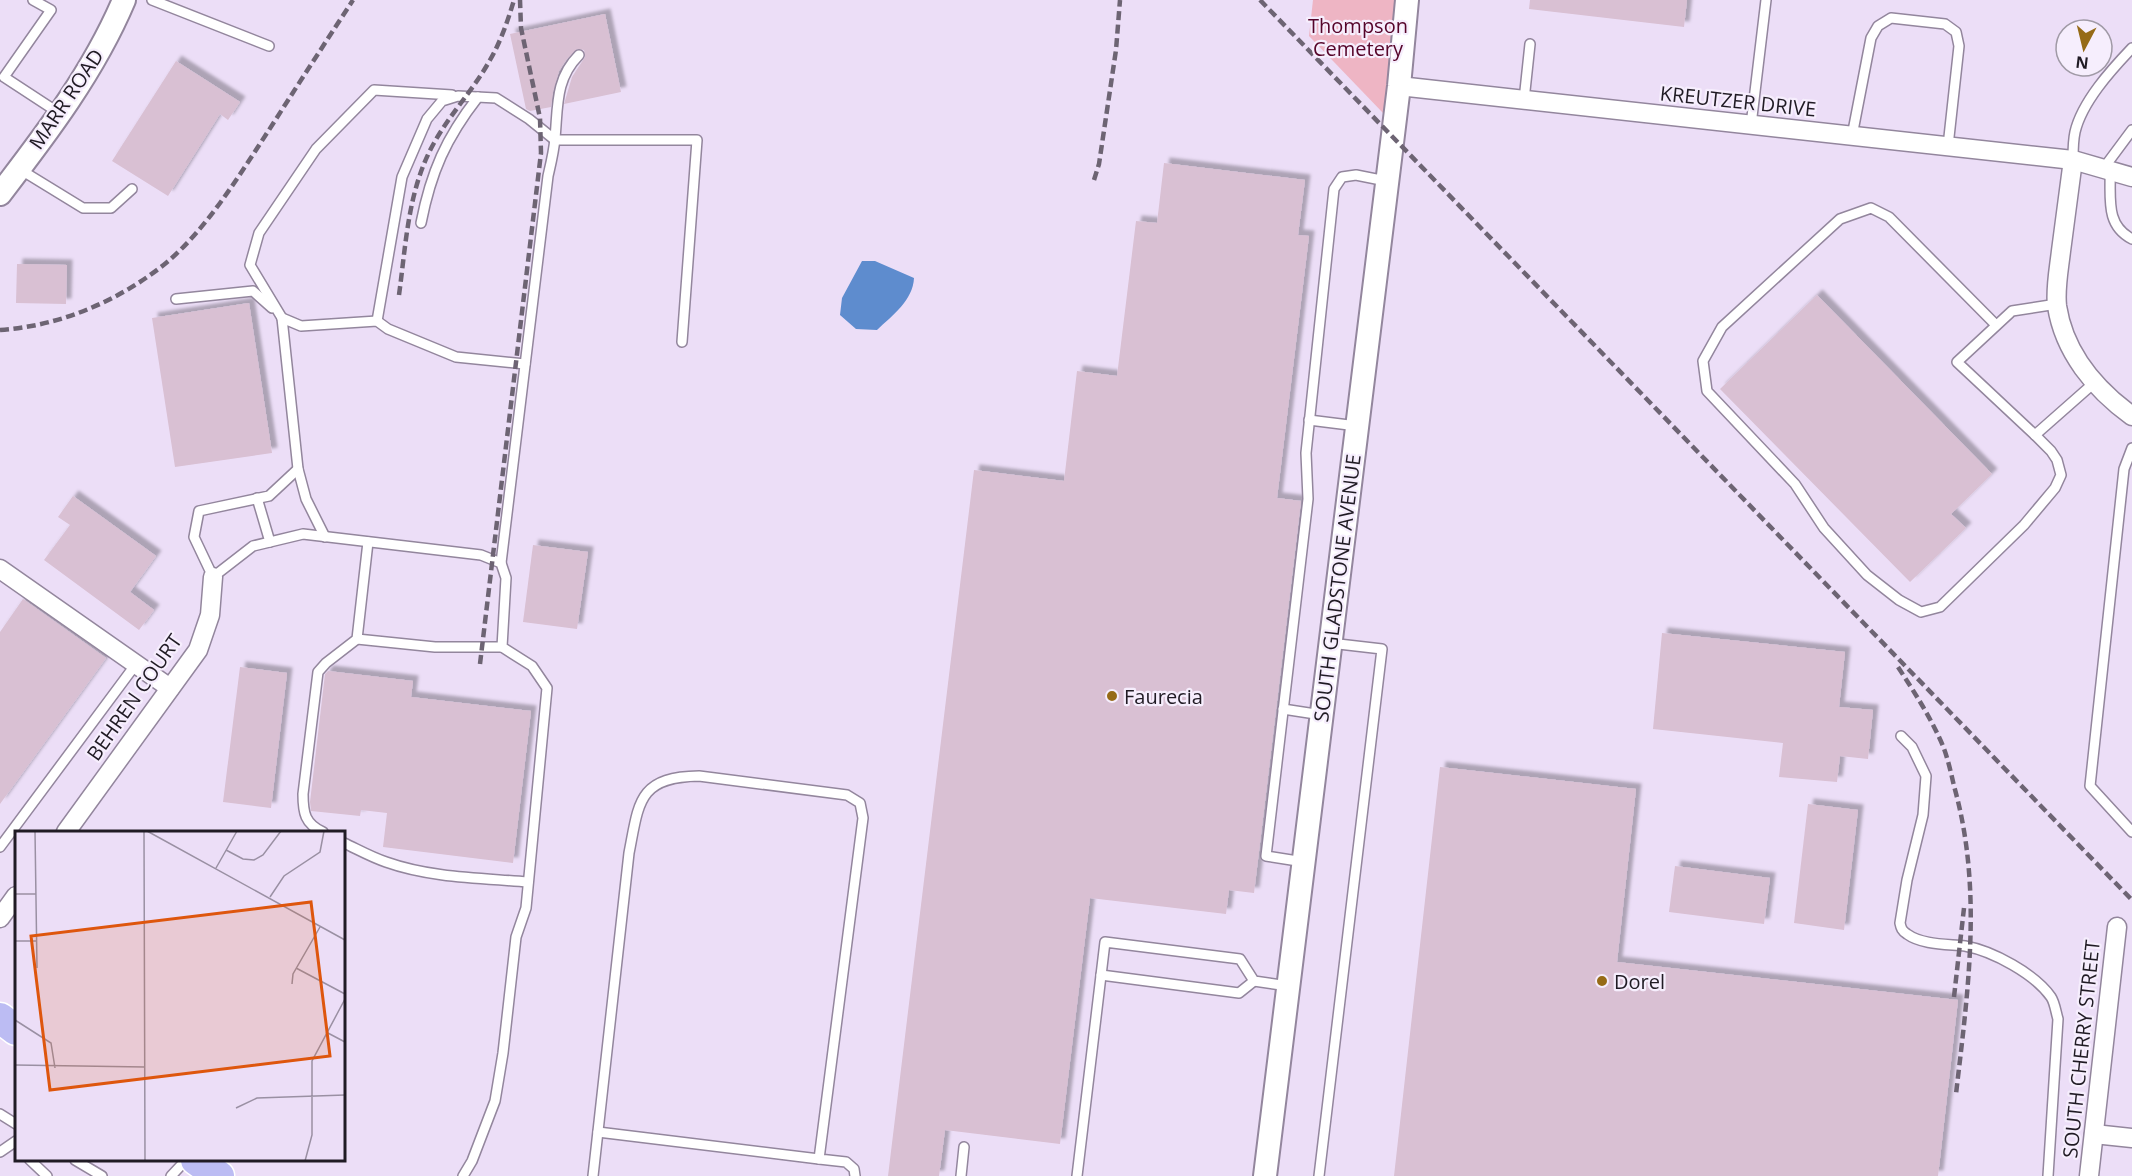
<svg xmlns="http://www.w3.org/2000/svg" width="2132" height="1176" font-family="'Open Sans',sans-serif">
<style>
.green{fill:#eeb5c4}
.water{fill:#5e8cce}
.building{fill:#d9c0d3;filter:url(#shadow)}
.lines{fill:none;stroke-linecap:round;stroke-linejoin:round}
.service-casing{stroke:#93869d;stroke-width:12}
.minor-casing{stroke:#93869d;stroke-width:21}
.tertiary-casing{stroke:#93869d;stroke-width:26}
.trunk-casing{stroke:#fff;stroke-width:33}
.service{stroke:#fff;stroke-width:9}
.minor{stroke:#fff;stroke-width:18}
.tertiary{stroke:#fff;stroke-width:22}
.trunk{stroke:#bcbcf3;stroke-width:30}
.rail{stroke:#6d6473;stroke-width:4.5;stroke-dasharray:9 4.5;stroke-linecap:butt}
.poi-dot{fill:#966b17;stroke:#f6eefd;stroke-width:2}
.labels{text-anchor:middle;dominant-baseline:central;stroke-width:4.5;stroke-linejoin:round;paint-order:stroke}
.park-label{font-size:20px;fill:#56052a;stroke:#f6eefd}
.street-label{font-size:20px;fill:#201b24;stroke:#f6eefd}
.poi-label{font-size:20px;fill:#201b24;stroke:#f6eefd;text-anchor:start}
.inset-road{fill:none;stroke:#9a90a3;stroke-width:1.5}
.view{fill:#de560d;fill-opacity:0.15;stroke:#de560d;stroke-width:3}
.inset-edge{fill:none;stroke:#201b24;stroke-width:3}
</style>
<defs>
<filter id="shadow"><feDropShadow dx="5.5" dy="-5.5" stdDeviation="1.5" flood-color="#0004"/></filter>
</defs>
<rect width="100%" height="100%" fill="#ecdef7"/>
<path class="green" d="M1313 0H1399L1384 114 1309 36Z"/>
<path class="water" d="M862 261H875L914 278C913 300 893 315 877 330L856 329 840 315 842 298Z"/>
<g class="building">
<path d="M1530 0H1687L1684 27 1529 9Z"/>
<path d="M605 14 621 92 564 104 572 77 585 57 584 50 577 49 566 60 559 71 553 92 551 107 530 111 526 109 510 34Z"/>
<path d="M176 61 240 102 228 120 220 114 168 196 112 161Z"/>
<path d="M1164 163 1305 180 1298 235 1309 236 1277 498 1301 501 1254 893 1229 890 1226 914 1090 898 1060 1144 945 1130 939 1176H888L974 470 1064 481 1077 371 1117 376 1136 221 1157 223Z"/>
<path d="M17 264 67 265 66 304 16 303Z"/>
<path d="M1817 295 1992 474 1951 514 1966 528 1910 582 1720 389Z"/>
<path d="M249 303 272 453 175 467 152 318Z"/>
<path d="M73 496 156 556 130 592 154 610 139 630 44 560 70 525 58 517Z"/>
<path d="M533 545 588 552 577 629 523 622Z"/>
<path d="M23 599 106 658 0 804V632Z"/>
<path d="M1662 633 1845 652 1839 707 1873 710 1868 759 1840 756 1837 782 1779 777 1783 743 1653 729Z"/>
<path d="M240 667 287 673 271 808 223 802Z"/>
<path d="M328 671 413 681 411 697 531 711 513 863 383 847 387 813 361 810 360 816 311 811 310 802 325 674Z"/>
<path d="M1440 767 1636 789 1617 962 1958 1000 1938 1176H1394Z"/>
<path d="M1808 804 1858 810 1844 930 1794 923Z"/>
<path d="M1675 866 1770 878 1764 924 1669 912Z"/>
</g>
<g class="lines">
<defs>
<g id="service">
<path d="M33 0 51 10 4 77 59 113"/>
<path d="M152 0 269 46"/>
<path d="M1524 100 1530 44"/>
<path d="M1751 125 1766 0"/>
<path d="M1852 136 1871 38 1878 26 1891 18 1945 24 1956 32 1959 46 1948 146"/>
<path d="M2073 160C2073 151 2073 141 2075 132 2082 102 2111 70 2132 48"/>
<path d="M2103 169 2132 130"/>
<path d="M21 170 83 208H111L132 189"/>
<path d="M2110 172C2111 198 2105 225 2132 239"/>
<path d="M421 223C431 172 446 138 478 97"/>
<path d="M176 299 253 291 272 308"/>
<path d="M2057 304 2012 311 1957 362 2035 435 2094 383"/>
<path d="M282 318 250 265 259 233 316 149 374 90 452 95"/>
<path d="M377 321 402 177 427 119 442 101 458 96 496 98 529 119 555 140H697L682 342"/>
<path d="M1996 325 1889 217 1871 208 1840 219 1722 327 1703 361 1707 391 1795 484 1824 528 1867 575 1899 600 1921 612 1940 607 2024 525 2055 488 2061 475 2057 460 2051 451 2035 435"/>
<path d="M1309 420 1357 426"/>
<path d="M2132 448 2124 469 2090 786 2132 832"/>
<path d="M298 469 269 496 199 511 194 537 213 577 253 546 303 534 481 555 501 563 506 578 502 647 532 666 547 688 526 908 516 937 503 1053 495 1101 472 1161 463 1176"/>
<path d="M257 498 270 542"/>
<path d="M325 537 306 499 298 469 282 318 301 326 377 321 388 329 456 357 525 364"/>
<path d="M501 563 548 176C551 163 554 151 555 138 558 107 555 79 579 55"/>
<path d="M357 639 435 647H502"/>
<path d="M1283 709 1322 715"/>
<path d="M1901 736 1912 747 1926 776 1923 815 1907 880 1900 923C1901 928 1902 931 1907 934 1922 945 1948 944 1965 946 1993 951 2035 974 2051 997 2055 1003 2056 1013 2058 1019L2048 1176"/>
<path d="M323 832C305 824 303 813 303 794L318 672 326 663 357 639 368 542"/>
<path d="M344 843C357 849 371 857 386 862 431 878 481 878 528 882"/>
<path d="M0 847 136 664"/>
<path d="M1304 862 1266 856 1308 499 1306 453 1334 189 1342 177 1356 175 1386 181"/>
<path d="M1101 975 1239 993 1254 981"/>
<path d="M0 1114 16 1124"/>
<path d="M598 1132 819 1159"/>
<path d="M0 1152 16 1141"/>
<path d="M30 1160 47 1176"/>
<path d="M75 1160 102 1176"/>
<path d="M171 1176 186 1160"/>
<path d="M593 1176 629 853C639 802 638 777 699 776L847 795 860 803 863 818 819 1159 846 1162 854 1169 855 1176"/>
<path d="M961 1176 964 1147"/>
<path d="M1077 1176 1105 942 1240 959 1254 981 1288 986"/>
<path d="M1319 1176 1382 649 1330 643"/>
</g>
<g id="minor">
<path d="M1399 86 2073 160 2132 177"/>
<path d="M2073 160C2069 191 2065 221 2061 251 2059 269 2055 288 2057 306 2064 352 2095 389 2132 416"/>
<path d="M0 569 170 688"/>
<path d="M66 832 198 650 210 615 213 577"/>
<path d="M0 918 16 896"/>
<path d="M2094 1134 2132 1138"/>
<path d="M2089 1176 2117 927"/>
</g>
<g id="tertiary">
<path d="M0 194C47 133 94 71 124 0"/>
<path d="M1265 1176 1399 86 1407 0"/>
</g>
<g id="trunk">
<path d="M0 1018 16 1030"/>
<path d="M196 1160 219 1176"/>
</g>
</defs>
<use href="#service" class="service-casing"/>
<use href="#minor" class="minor-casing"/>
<use href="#tertiary" class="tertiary-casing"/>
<use href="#trunk" class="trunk-casing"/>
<use href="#service" class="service"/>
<use href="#minor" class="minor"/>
<use href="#tertiary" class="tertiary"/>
<use href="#trunk" class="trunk"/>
<g class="rail">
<path d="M1260 0 2132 900"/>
<path d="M1094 180 1099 164 1116 50 1120 0"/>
<path d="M399 295C406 244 408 189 434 143 450 114 474 89 490 60 501 41 508 20 514 0"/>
<path d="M0 330C60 326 119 301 166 263 207 229 240 174 269 130 297 86 325 43 353 0"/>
<path d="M480 664 541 153 540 118 521 28 520 0"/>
<path d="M1898 667C1915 693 1931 718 1943 746 1948 759 1951 773 1954 786 1983 889 1968 990 1956 1094"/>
<path d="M1954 997 1964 908"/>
</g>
</g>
<g class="poi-dot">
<circle cx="1112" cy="696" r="6"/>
<circle cx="1602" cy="981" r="6"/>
</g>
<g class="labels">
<g class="park-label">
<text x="1358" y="25">Thompson<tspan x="1358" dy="23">Cemetery</tspan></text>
</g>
<g class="street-label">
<text transform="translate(66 99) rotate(-56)">MARR ROAD</text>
<text transform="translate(1738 101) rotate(6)">KREUTZER DRIVE</text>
<text transform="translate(1337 588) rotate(-83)">SOUTH GLADSTONE AVENUE</text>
<text transform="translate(134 697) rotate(-55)">BEHREN COURT</text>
<text transform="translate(2081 1049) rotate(-84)">SOUTH CHERRY STREET</text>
</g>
<g class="poi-label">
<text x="1124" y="696">Faurecia</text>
<text x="1614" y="981">Dorel</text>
</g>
</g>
<g transform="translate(15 831)">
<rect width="330" height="330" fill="#ecdef7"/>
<path class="inset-road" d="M20 0 22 137M129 0 130 330M132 0 330 109M211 19 228 28 239 29 248 24 266 0M201 37 222 0M0 63H21M255 66 269 45 305 21 309 0M0 110H21M281 137 330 163M277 153 278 143 305 96M0 189 36 212 40 237M311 201 330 211M0 234 130 236M221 277 242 267 330 264M290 330 297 304V230L330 168"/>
<path class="view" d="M296 71 315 225 35 259 16 105Z"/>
<rect width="330" height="330" class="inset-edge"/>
</g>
<g transform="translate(2084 48) rotate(187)"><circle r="28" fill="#f6eefd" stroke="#a09aa6" stroke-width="1.5"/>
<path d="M0-4.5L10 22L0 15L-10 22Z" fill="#966b17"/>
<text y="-9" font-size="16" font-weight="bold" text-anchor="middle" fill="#201b24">N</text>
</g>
</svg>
